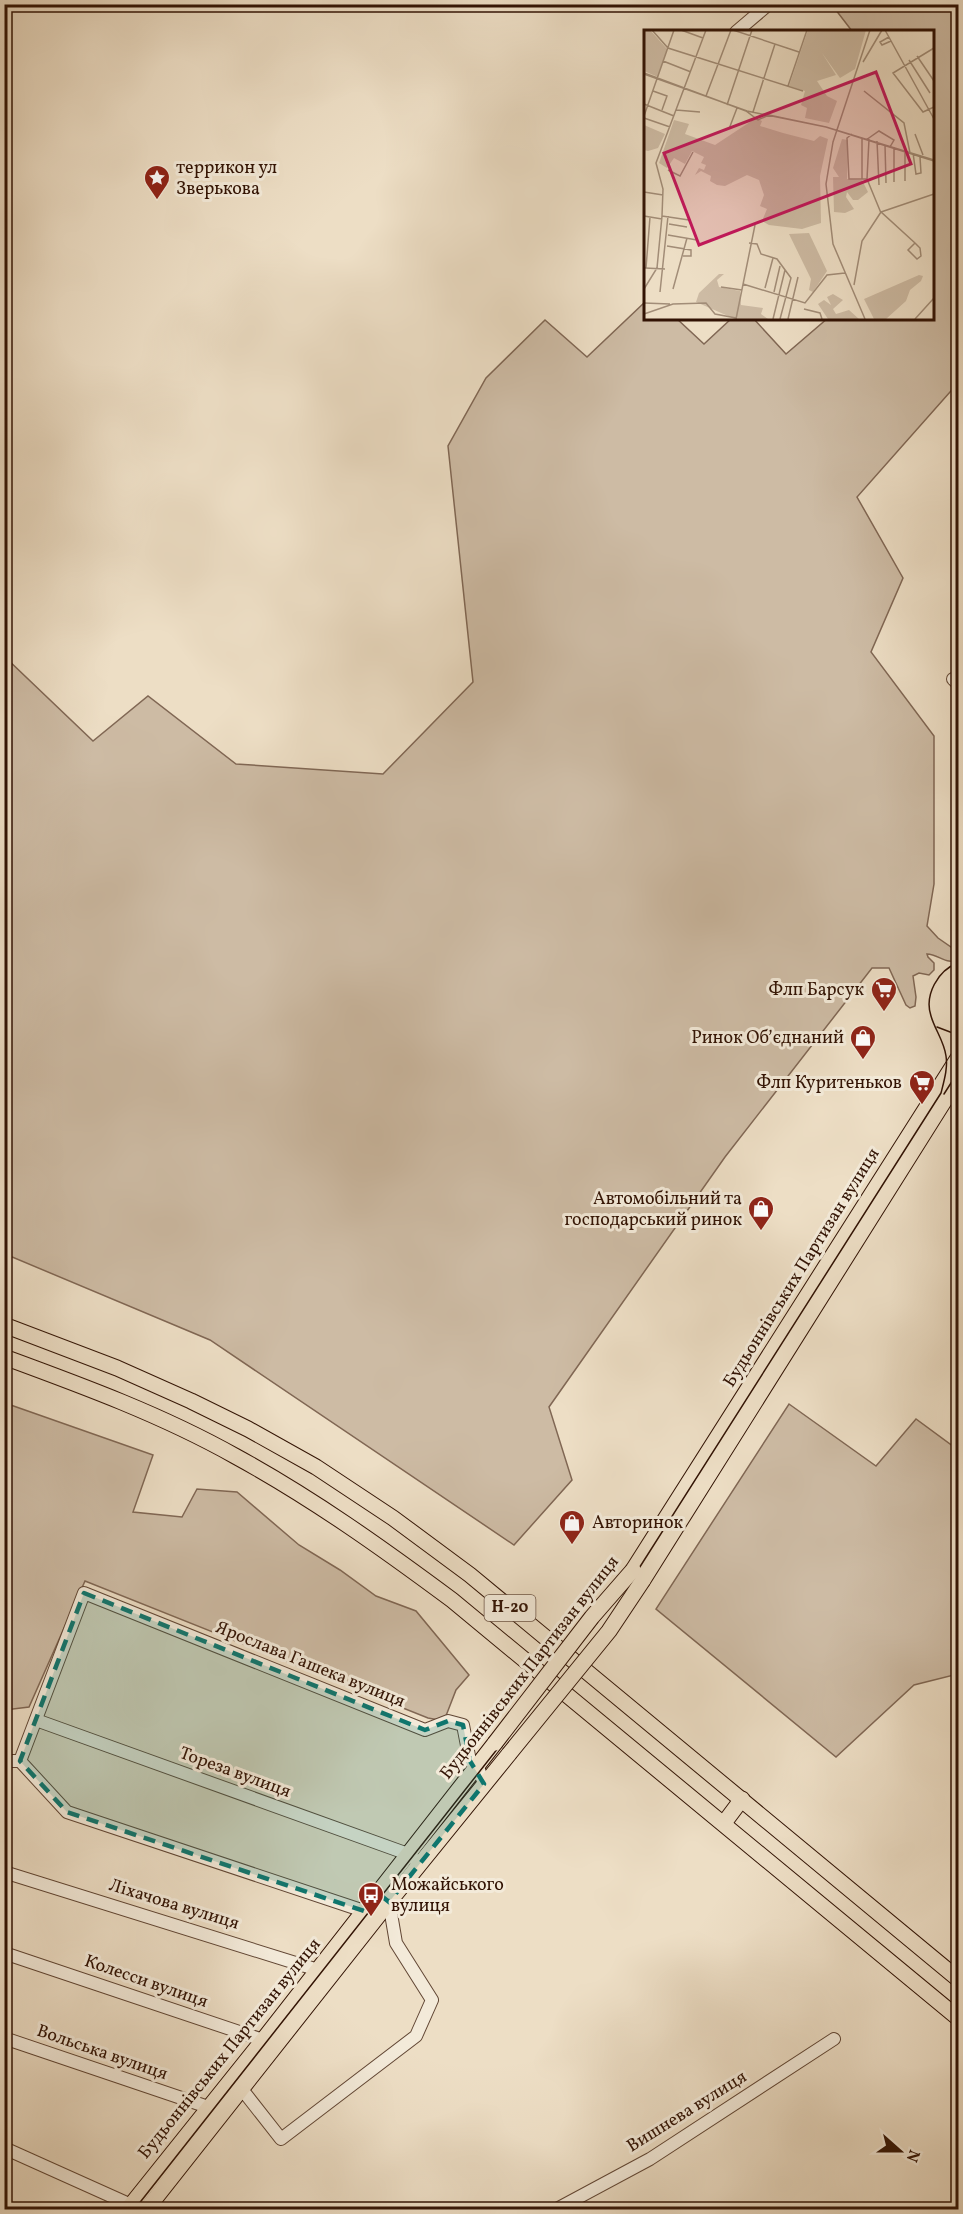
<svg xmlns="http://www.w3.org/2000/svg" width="963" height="2214" font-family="Vollkorn,serif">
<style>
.green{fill:#cdbba4;stroke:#806754;stroke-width:1.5}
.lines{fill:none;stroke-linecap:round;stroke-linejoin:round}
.minor-casing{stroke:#614634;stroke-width:14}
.major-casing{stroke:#321304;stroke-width:17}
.minor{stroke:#f3ead9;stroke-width:12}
.major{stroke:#eddec5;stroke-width:15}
.tram{stroke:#321304;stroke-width:1.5}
.major-bridge-casing{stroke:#321304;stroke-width:17;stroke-linecap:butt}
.major-bridge{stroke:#eddec5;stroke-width:15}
.marked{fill:#0f766e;fill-opacity:0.2;stroke:#0f766e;stroke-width:4.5;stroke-dasharray:12 8;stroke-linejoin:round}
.labels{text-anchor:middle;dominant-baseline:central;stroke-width:6;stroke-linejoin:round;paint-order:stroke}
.shield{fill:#f3ead9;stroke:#6c5444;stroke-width:1.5}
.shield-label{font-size:16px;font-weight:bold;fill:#321304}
.poi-label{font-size:18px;fill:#321304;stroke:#f3ead9;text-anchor:end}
.street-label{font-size:18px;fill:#321304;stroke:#f3ead9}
.inset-road{fill:none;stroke:#a28d78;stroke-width:1.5}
.view{fill:#c2185b;fill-opacity:0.15;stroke:#c2185b;stroke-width:3}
.inset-edge{fill:none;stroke:#321304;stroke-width:3}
</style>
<rect width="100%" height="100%" fill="#eddec5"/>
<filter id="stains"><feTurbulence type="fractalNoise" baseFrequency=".00333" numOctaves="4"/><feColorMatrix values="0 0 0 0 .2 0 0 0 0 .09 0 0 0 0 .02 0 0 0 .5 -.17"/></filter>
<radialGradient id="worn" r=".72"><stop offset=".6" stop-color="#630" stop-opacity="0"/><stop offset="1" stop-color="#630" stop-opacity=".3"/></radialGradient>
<g class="green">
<path d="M832 5H958V383L857 497 903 578 871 652 934 736V884L927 926 938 938 958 952V958C948 967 939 954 927 954L928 957 934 963V970L929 975 919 973 913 976 916 997 915 1006 910 1008 906 1005 889 968H872L725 1157 549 1407 572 1480 514 1545 210 1340 5 1254V657L93 741 148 696 236 764 383 774 473 682 448 446 486 378 545 320 587 357 645 302V318H676L704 344 732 318H753L786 354 828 318H932V32L852 31Z"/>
<path d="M5 1403 153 1455 133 1512 182 1517 197 1489 237 1492 299 1545 340 1570 376 1596 416 1611 469 1675 456 1690 444 1721 428 1718 85 1581 29 1707 5 1710Z"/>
<path d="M789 1404 876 1466 916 1419 958 1450V1674L914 1685 836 1757 656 1609Z"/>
</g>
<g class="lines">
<defs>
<g id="minor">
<path d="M736 32 769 4"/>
<path d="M953 679 958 684"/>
<path d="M36 1720 408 1854 414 1859"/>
<path d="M4 1761H20L84 1593 425 1730 448 1721 463 1725 470 1761 478 1767 484 1784"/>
<path d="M20 1761 67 1812 364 1911 369 1915"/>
<path d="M4 1872 318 1970 323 1974"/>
<path d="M4 1953 263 2040 269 2046"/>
<path d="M4 2038 208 2107 215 2113"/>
<path d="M237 2083 281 2139 416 2036 432 2000 396 1943 389 1902 384 1898"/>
<path d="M4 2148 131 2205 137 2210"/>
<path d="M555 2210 650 2159 834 2039"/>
</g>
<g id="major">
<path d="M4 1325 117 1368 191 1401 248 1429 316 1467 393 1518 470 1575 958 1979"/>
<path d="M4 1357C83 1386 162 1415 235 1456 312 1498 382 1548 452 1600L958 2018"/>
<path d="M633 1570 958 1058"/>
<path d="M643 1580 958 1079"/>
<path d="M724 1823 742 1799"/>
<path d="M127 2210 263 2040 495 1743"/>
<path d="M146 2210 389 1902 509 1754"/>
</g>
</defs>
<use href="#minor" class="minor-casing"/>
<use href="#major" class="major-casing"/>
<use href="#minor" class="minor"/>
<use href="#major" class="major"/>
<g class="tram">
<path d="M937 1027 958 1035"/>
<path d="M944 1094 958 1072"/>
<path d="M134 2210 636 1573 941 1093C944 1081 948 1068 946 1056 944 1041 935 1030 931 1016 924 995 938 970 958 963"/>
</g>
<defs>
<g id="major-bridge">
<path d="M495 1743 592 1617 633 1570"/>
<path d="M509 1754 609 1631 643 1580"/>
</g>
</defs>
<use href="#major-bridge" class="major-bridge-casing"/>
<use href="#major-bridge" class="major-bridge"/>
</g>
<path class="marked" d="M84 1593 425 1730 448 1721 463 1725 470 1761 484 1784 389 1902 378 1893 364 1911 67 1812 20 1761Z"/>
<defs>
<symbol id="sight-pin" viewBox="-11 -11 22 30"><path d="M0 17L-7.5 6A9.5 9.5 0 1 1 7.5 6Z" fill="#8f2418" stroke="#f3ead9"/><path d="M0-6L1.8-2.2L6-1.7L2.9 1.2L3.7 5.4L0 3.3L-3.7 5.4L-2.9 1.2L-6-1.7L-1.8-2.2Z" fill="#fff"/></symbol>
<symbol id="supermarket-pin" viewBox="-11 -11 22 30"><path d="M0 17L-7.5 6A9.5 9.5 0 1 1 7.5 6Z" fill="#8f2418" stroke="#f3ead9"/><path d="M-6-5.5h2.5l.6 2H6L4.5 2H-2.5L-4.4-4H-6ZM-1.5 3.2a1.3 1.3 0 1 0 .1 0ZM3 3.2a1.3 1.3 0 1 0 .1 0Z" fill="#fff"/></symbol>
<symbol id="shop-pin" viewBox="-11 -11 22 30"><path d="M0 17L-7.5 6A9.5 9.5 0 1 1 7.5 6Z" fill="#8f2418" stroke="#f3ead9"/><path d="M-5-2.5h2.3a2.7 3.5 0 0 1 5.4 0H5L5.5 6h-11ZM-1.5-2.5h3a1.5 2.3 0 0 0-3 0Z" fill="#fff"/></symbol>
<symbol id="bus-pin" viewBox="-11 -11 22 30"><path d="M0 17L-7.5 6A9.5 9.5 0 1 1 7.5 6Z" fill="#8f2418" stroke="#f3ead9"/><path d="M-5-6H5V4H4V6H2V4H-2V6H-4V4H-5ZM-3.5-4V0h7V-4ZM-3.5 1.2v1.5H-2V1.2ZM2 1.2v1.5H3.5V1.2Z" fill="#fff"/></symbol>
</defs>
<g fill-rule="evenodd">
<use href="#sight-pin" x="142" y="163" width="30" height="40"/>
<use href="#supermarket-pin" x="869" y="975" width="30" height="40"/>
<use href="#shop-pin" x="848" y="1023" width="30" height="40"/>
<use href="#supermarket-pin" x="907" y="1068" width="30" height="40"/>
<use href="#shop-pin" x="746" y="1194" width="30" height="40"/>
<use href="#shop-pin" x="557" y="1508" width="30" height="40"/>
<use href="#bus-pin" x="356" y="1880" width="30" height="40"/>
</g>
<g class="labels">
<rect class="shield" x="484.5" y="1595" width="51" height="26" rx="4.5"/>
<g class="shield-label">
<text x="510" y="1608">Н-20</text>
</g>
<g class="poi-label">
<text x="176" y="168" text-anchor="start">террикон ул<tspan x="176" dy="21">Зверькова</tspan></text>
<text x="864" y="990">Флп Барсук</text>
<text x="844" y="1038">Ринок Обʼєднаний</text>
<text x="902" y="1083">Флп Куритеньков</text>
<text x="742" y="1199">Автомобільний та<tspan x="742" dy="21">господарський ринок</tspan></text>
<text x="592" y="1523" text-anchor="start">Авторинок</text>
<text x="391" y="1885" text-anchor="start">Можайського<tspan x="391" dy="21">вулиця</tspan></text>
</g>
<g class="street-label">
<text transform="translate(802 1268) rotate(-58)">Будьоннівських Партизан вулиця</text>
<text transform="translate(310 1665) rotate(22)">Ярослава Гашека вулиця</text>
<text transform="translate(530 1668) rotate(-52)">Будьоннівських Партизан вулиця</text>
<text transform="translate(235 1773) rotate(20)">Тореза вулиця</text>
<text transform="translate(174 1905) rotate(17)">Ліхачова вулиця</text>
<text transform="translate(146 1982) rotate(19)">Колесси вулиця</text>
<text transform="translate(230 2049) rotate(-51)">Будьоннівських Партизан вулиця</text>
<text transform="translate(102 2053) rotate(19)">Вольська вулиця</text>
<text transform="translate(687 2112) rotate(-32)">Вишнева вулиця</text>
</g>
</g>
<g transform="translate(644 30)">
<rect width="290" height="290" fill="#eddec5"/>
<path d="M0 0H6L23 19 14 47 0 41ZM164 0H222L211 39 196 48 178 23 192 45 173 51 183 66 193 71 185 93 161 88 163 78 157 75 161 61 145 56ZM112 88 118 91 116 96 139 103 170 111 176 106 184 109 176 146 177 193 158 199 125 195 118 191 123 179 116 176 120 165 115 150 103 145 81 156 73 155 66 151 67 146 57 141 51 145 55 138 60 140 62 135 57 133 60 127 48 121 41 134 30 128 23 138 15 133 30 90 45 94 41 104 71 115ZM0 95 21 104 14 118 4 121 0 120ZM198 109 204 110 203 149 218 150 224 162 214 170H209L203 162 202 167 210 179 201 183 190 182 189 147H195L189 138ZM165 203 183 241 169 262 165 260 167 249 145 204ZM75 244H80L73 250 75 257 96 261 97 275 119 278 117 284 124 289H91L52 272 55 263ZM275 245 279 246 277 251 266 260 262 271 242 289H230L220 269ZM189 264 199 270 189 279 192 284 205 280 215 289H184L174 274 180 270 187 275 183 267Z" fill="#cdbba4"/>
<path class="inset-road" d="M8 0 24 18 159 61M37 0 59 8M89 0 155 22M241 0 290 89M245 7 236 12 238 15 247 11M290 18 249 43 279 82 290 77M273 26 290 51M265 30 286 63M19 31 47 42M219 32 238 0M0 43 102 81 114 90 125 85 182 97 290 130M0 44 103 81 182 97 290 131M144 56 163 0M9 61 23 66 18 80M220 61 260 93 266 123M62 66 87 0M0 74 30 86M83 75 108 0M32 80 56 82M109 82 131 14M0 86 30 0M0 88 26 97M85 99 93 78M208 104 203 108 205 149H223L237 183M271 104 279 125M218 108V149M222 110 235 101 250 110 246 117M233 111 235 155M241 115 242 153M250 117V152M269 123 272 144 277 143 276 127M24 140 36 146 49 122M223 149 225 109M261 151V122M0 162 19 165M237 182 290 164M0 186 18 189M18 186 45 190M25 194 43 197M24 205 53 210M105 213 113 214 117 224 133 229 147 248 136 289M23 216 47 220V226H39M1 238 21 239M2 238 6 187M99 254 161 273 183 245 201 243M210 255 218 211 237 182 271 213 276 218 277 226 273 229 264 220 271 213M77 257 98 260M121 258 129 228M0 259 13 238 18 186 19 159 12 133 62 0M29 259 43 208M16 262 24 186M130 262 136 236M0 273 26 274M160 279 176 283 178 289M0 284 29 274 62 273 71 284 92 288M92 289 111 195M129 289 141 240M144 289 154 247M221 289 189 214 182 154 189 112 226 0M271 289 290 268"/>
<path class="view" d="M232 42 267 134 55 215 20 123Z"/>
<rect width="290" height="290" class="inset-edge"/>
</g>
<rect width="963" height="2214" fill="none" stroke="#eddec5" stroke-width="24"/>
<rect x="6" y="6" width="951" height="2202" fill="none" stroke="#321304" stroke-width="3"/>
<rect x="12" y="12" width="939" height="2190" fill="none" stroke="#321304" stroke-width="1.5"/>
<g transform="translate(900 2151) rotate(111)" stroke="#f3ead9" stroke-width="4.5" paint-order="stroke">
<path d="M0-4.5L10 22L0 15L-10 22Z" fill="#321304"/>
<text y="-9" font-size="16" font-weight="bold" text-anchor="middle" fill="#321304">N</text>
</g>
<rect width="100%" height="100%" filter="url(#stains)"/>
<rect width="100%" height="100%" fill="url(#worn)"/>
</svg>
